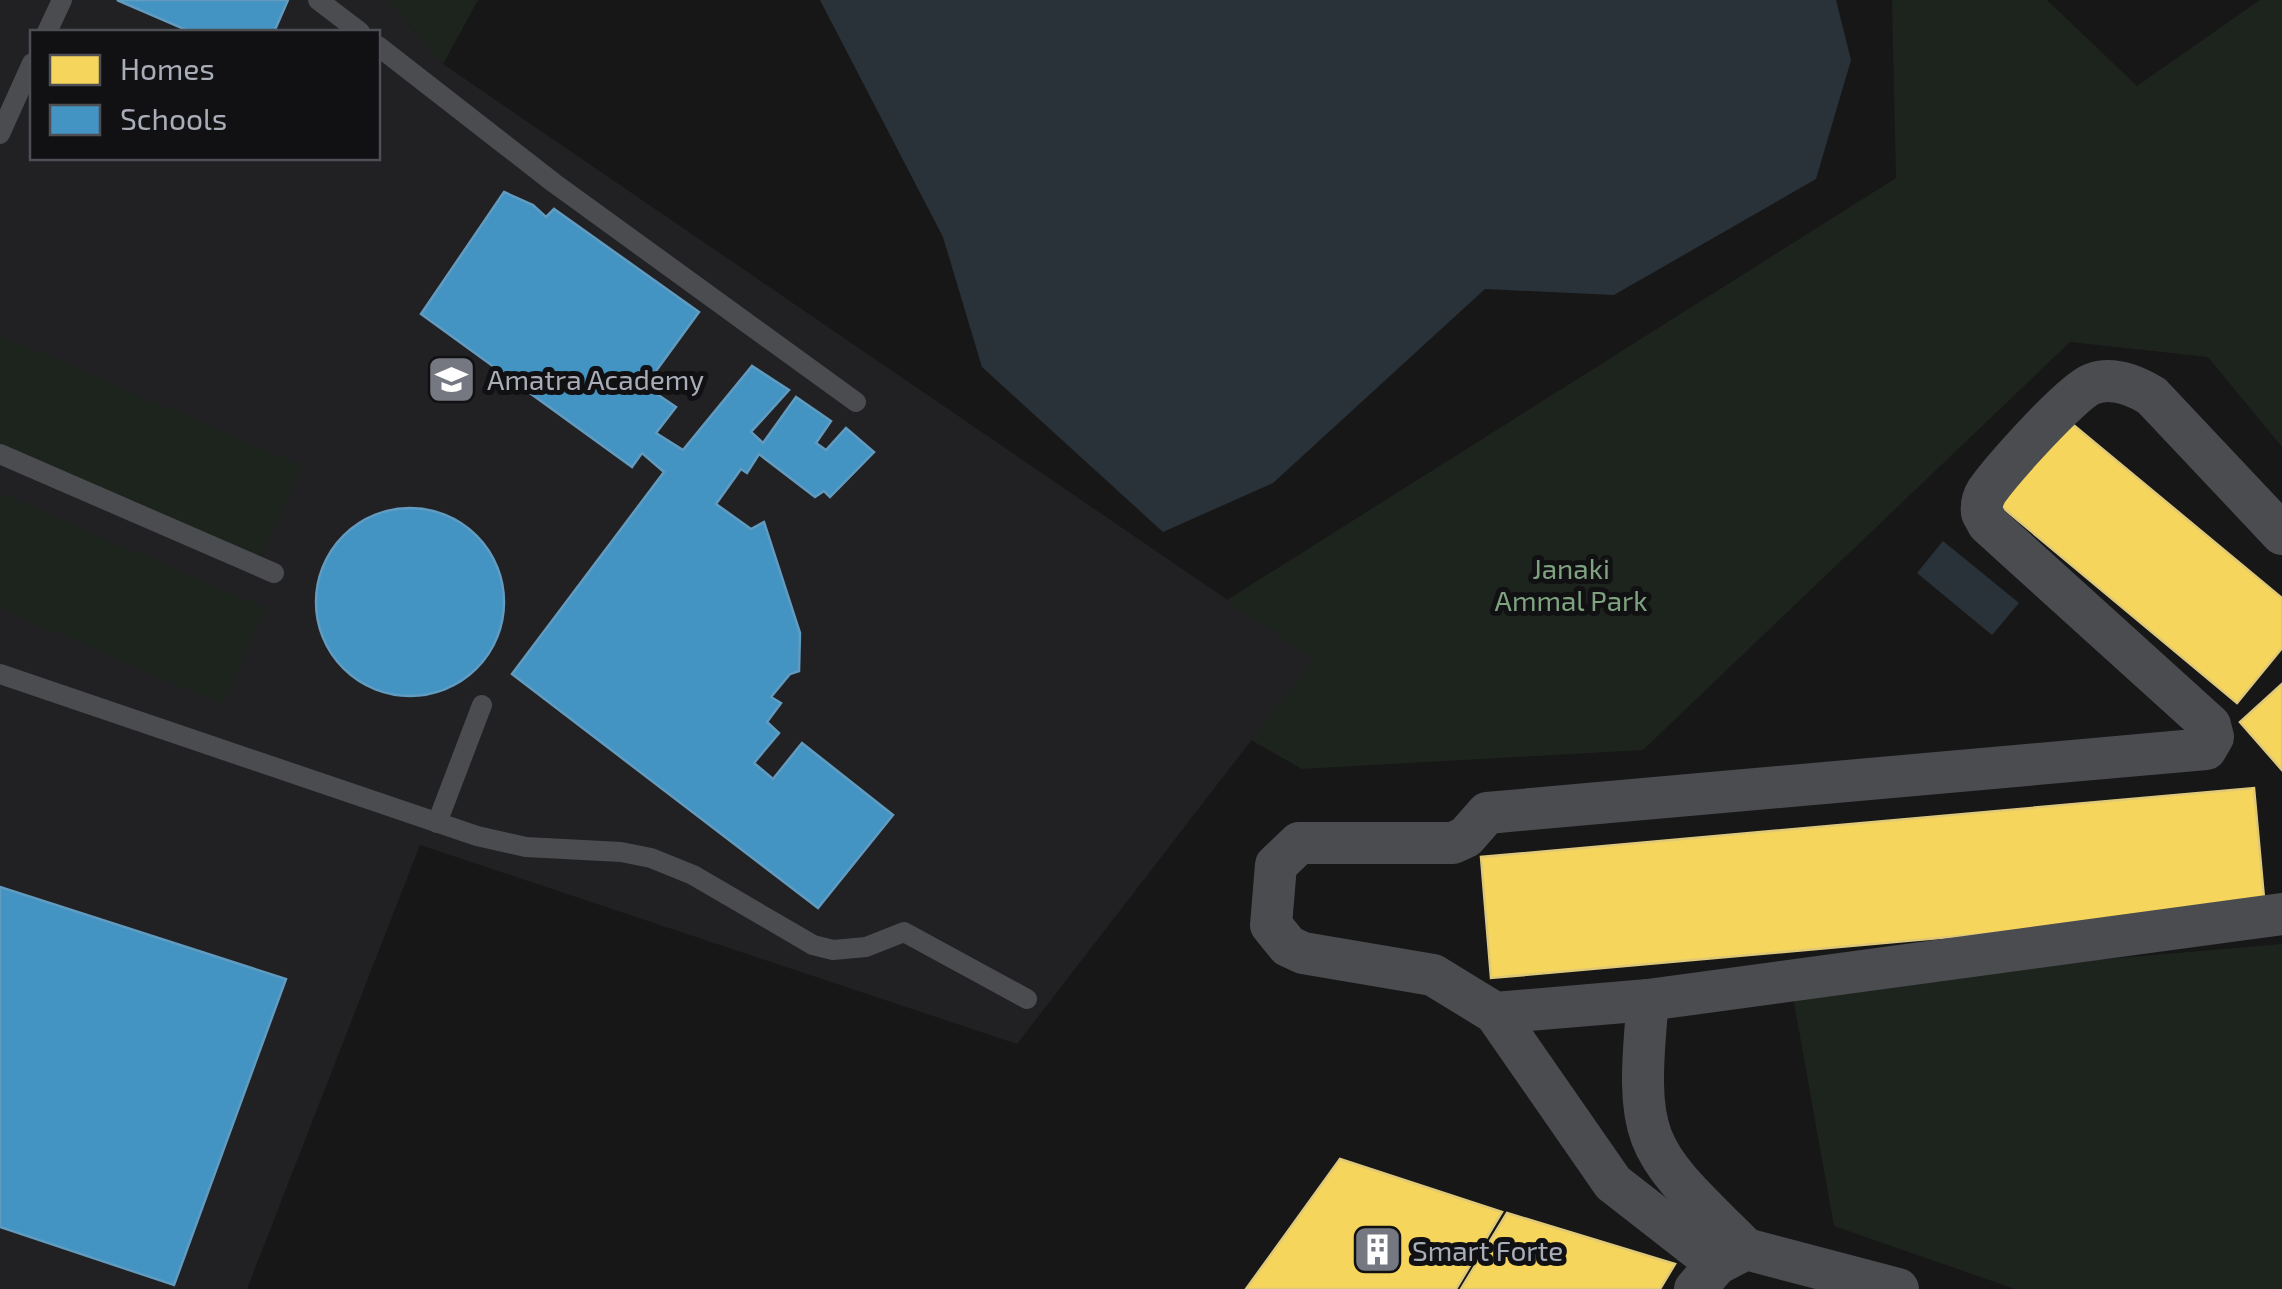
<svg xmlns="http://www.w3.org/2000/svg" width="2282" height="1289" font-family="'Exo 2',sans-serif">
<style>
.built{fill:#212123;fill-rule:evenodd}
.green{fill:#1d241e}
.water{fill:#2a3239}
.homes{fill:#f6d55c;stroke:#dfc978;stroke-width:2.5}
.schools{fill:#4393c3;stroke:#619bc0;stroke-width:2.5}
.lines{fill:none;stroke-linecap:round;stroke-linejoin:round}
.lane{stroke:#4b4c50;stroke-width:20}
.street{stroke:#4b4c50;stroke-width:42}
.labels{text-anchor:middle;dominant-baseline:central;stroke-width:10;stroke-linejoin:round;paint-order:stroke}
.poi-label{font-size:28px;fill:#a8adb8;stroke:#111113;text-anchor:start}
.park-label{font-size:28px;fill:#7fa381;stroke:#111113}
</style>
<rect width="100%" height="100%" fill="#171717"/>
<path class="built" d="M0 0H388L443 64 1314 659 1017 1044 420 845 247 1289H0ZM32 32H378V158H32Z"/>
<g class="green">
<path d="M388 0H478L443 64Z"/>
<path d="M1892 0H2047L2137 86 2260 0H2282V447L2208 357 2070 342 1643 750 1302 769 1251 740 1313 660 1227 600 1896 178Z"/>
<path d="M0 335 302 466 261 559 0 445Z"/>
<path d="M0 493 265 608 223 705 0 608Z"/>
<path d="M2282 944V1289H2015L1834 1226 1791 986Z"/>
</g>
<g class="water">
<path d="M820 0H1836L1851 60 1816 179 1614 295 1485 289 1273 483 1163 532 982 367 943 237Z"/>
<path d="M1943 541 2019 603 1992 635 1917 573Z"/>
</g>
<g class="homes">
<path d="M2065 418 2282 598V648L2237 703 1996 502Z"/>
<path d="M2282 684V770L2240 722Z"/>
<path d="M2254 788 2265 909 1491 978 1481 857Z"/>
<path d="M1340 1159 1502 1212 1456 1289H1246Z"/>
<path d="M1507 1213 1675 1264 1660 1289H1461Z"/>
</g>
<g class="schools">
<path d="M117 0H288L274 32H191Z"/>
<path d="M504 192 533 205 546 217 554 209 699 312 645 386 676 407 656 433 683 450 752 366 789 390 751 432 763 443 796 397 831 421 816 443 826 450 846 428 874 452 830 497 824 491 815 497 759 454 747 473 741 469 716 504 751 529 764 522 800 633 799 671 790 674 771 697 781 703 767 722 779 733 754 763 773 779 802 743 893 815 818 908 512 674 664 472 642 453 632 467 421 314Z"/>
<circle cx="410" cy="602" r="94"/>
<path d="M0 887 286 979 174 1285 0 1227Z"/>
</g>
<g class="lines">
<g class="lane">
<path d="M318 0 360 32"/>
<path d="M47 32 62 0"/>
<path d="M378 46 554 183 856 402"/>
<path d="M0 134 32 63"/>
<path d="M0 454 274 573"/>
<path d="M0 674 477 836 526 847 621 852 651 858 693 875 813 945 833 950 866 947 904 932 1027 999"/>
<path d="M437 823 482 705"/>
</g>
<g class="street">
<path d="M2282 534 2152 396C2134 385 2113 376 2092 384 2071 392 2002 470 1987 491 1982 499 1981 505 1982 513L1988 524 2210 725 2213 737 2206 749 1487 813 1466 837 1453 843H1299L1276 865 1271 925 1288 946 1303 953 1433 975 1495 1013 1648 1000 2282 914"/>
<path d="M1648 1000C1634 1147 1644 1148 1746 1249"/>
<path d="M1495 1013 1613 1183 1717 1264"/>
<path d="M1695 1289 1717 1264 1746 1249 1898 1289"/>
</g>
</g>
<defs>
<symbol id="school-square" viewBox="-11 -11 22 22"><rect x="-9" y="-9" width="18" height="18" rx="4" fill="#757880" stroke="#111113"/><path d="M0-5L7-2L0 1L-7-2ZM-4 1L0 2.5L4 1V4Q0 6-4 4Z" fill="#fff"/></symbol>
<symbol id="building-square" viewBox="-11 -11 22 22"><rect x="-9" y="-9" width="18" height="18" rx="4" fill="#757880" stroke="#111113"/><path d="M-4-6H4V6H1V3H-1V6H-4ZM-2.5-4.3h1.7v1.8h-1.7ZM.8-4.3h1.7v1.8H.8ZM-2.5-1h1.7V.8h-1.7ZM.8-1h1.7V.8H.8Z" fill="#fff"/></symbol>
</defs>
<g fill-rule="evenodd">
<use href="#school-square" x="424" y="352" width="55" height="55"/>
<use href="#building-square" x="1350" y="1222" width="55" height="55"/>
</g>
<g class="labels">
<g class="poi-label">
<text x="487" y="379">Amatra Academy</text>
<text x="1412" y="1250">Smart Forte</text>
</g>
<g class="park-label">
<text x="1571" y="568">Janaki<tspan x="1571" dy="32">Ammal Park</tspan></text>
</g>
</g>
<rect x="30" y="30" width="350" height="130" fill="#111113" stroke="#4d4f55" stroke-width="2.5"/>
<rect x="50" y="55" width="50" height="30" fill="#f6d55c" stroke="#4d4f55" stroke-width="2.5"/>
<text x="120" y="80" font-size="30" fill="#a8adb8">Homes</text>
<rect x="50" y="105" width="50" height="30" fill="#4393c3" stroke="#4d4f55" stroke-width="2.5"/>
<text x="120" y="130" font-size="30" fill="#a8adb8">Schools</text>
</svg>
